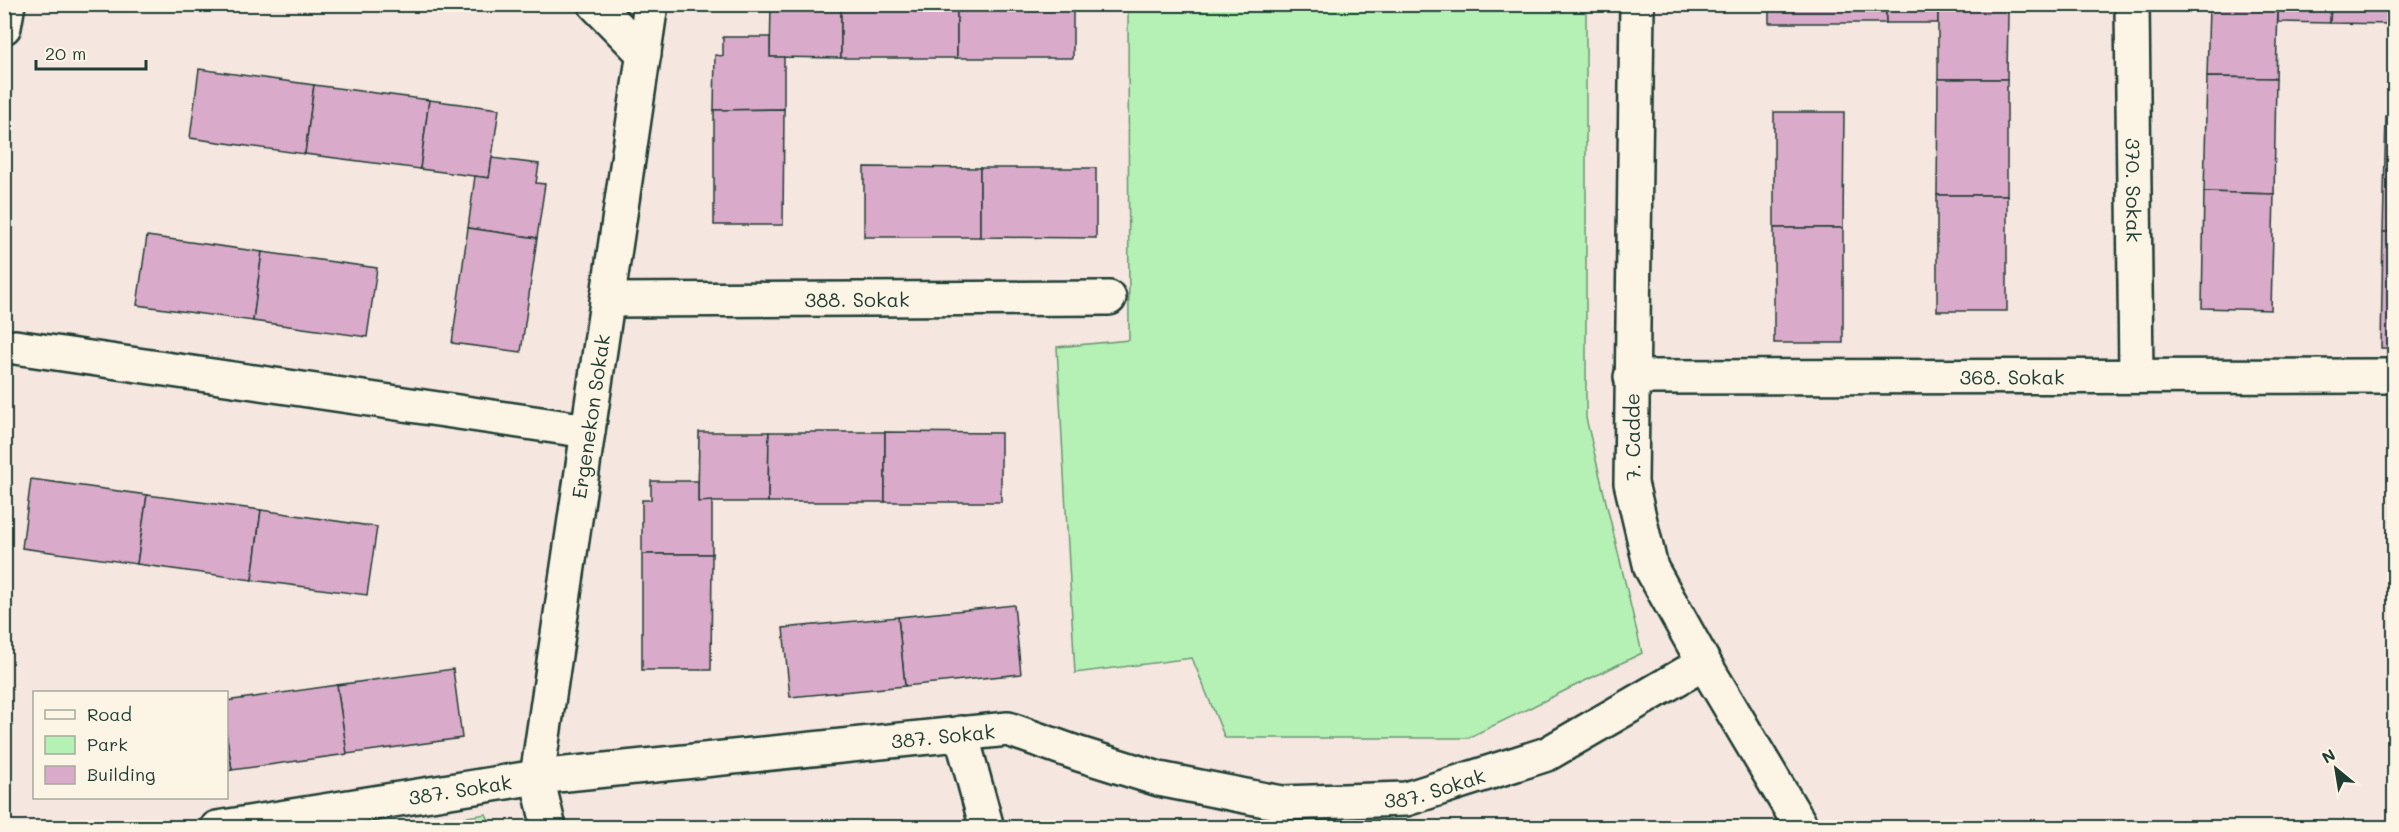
<svg xmlns="http://www.w3.org/2000/svg" width="2399" height="832" font-family="Mali,sans-serif">
<style>
.green{fill:#b5f0b4;stroke:#6a9674;stroke-width:1.5}
.building{fill:#d9aac9;stroke:#1f3d34;stroke-width:1.5}
.lines{fill:none;stroke-linecap:round;stroke-linejoin:round}
.minor-casing{stroke:#1f3d34;stroke-width:38}
.tertiary-casing{stroke:#1f3d34;stroke-width:38}
.secondary-casing{stroke:#1f3d34;stroke-width:38}
.minor{stroke:#fcf5e5;stroke-width:33}
.tertiary{stroke:#fcf5e5;stroke-width:33}
.secondary{stroke:#fcf5e5;stroke-width:33}
.labels{text-anchor:middle;dominant-baseline:central;stroke-width:6;stroke-linejoin:round;paint-order:stroke}
.street-label{font-size:20px;fill:#1f3d34;stroke:#fcf5e5}
</style>
<rect width="100%" height="100%" fill="#f5e6df"/>
<filter id="ink" filterUnits="userSpaceOnUse"><feTurbulence type="fractalNoise" baseFrequency=".0167" numOctaves="2"/><feDisplacementMap in="SourceGraphic" scale="12" xChannelSelector="R" yChannelSelector="G"/><feConvolveMatrix kernelMatrix="1 2 1 2 8 2 1 2 1" color-interpolation-filters="sRGB"/></filter>
<g filter="url(#ink)">
<g class="green">
<path d="M1128 5H1586V418L1642 653 1468 738H1225L1192 658 1075 673 1057 347 1129 340Z"/>
<path d="M486 814 492 827H402Z"/>
</g>
<g class="building">
<path d="M771 4H841V58L770 57Z"/>
<rect x="841" y="4" width="116" height="54"/>
<rect x="957" y="4" width="116" height="54"/>
<rect x="1769" y="4" width="117" height="19"/>
<path d="M1886 4H1958V9H1938V23H1886Z"/>
<path d="M2258 4H2331L2330 23 2278 22V8L2257 7Z"/>
<path d="M2331 4H2394V24L2330 23Z"/>
<path d="M2209 7 2278 8 2276 78 2207 77Z"/>
<path d="M1938 9H2008L2007 79H1938Z"/>
<path d="M723 37H770V57H784V109L714 110 715 55 723 56Z"/>
<path d="M199 69 314 85 305 154 190 138Z"/>
<path d="M2207 77 2276 78 2274 194 2204 192Z"/>
<path d="M1938 79H2007V195H1937Z"/>
<path d="M314 85 429 100 420 169 305 154Z"/>
<path d="M429 100 499 109 489 178 420 169Z"/>
<path d="M784 109 783 225H714V110Z"/>
<path d="M1774 112H1844L1843 228H1774Z"/>
<path d="M2386 116H2394V232H2383Z"/>
<path d="M492 158 539 164 536 183 545 184 537 238 468 228 475 176 489 178Z"/>
<path d="M864 167 980 168V237H864Z"/>
<path d="M980 168H1096V238L980 237Z"/>
<path d="M2204 192 2274 194 2271 310 2202 308Z"/>
<rect x="1937" y="195" width="70" height="116"/>
<path d="M468 228 537 238 521 352 452 343Z"/>
<rect x="1774" y="228" width="69" height="115"/>
<path d="M2383 232H2394V348H2381Z"/>
<path d="M147 236 262 252 253 321 137 305Z"/>
<path d="M262 252 377 268 367 337 253 321Z"/>
<path d="M699 432H769L768 502H698Z"/>
<path d="M769 432H885V502H768Z"/>
<path d="M885 432 1001 433V502H885Z"/>
<path d="M31 479 147 495 137 564 22 548Z"/>
<path d="M651 481H698V502L712 501V554H642V500H651Z"/>
<path d="M147 495 261 510 252 580 137 564Z"/>
<path d="M261 510 377 527 367 595 252 580Z"/>
<path d="M642 554H712L711 670H642Z"/>
<path d="M1014 605 1021 674 905 686 898 617Z"/>
<path d="M898 617 905 686 790 697 783 628Z"/>
<path d="M453 669 462 738 347 754 337 685Z"/>
<path d="M337 685 347 754 232 770 226 732V701Z"/>
<path d="M226 732 232 770 226 771Z"/>
</g>
<g class="lines">
<defs>
<g id="minor">
<path d="M595 4 644 54"/>
<path id="s1" d="M2132 4 2136 376"/>
<path id="s2" d="M607 300 1109 298"/>
<path d="M15 347 588 431"/>
<path id="s3" d="M1631 377 2394 376"/>
<path d="M961 733 987 828"/>
<path id="s4" d="M217 828 537 777 1008 729 1079 754 1159 779 1281 803 1406 799 1547 754 1704 663"/>
<path id="s5" d="M549 828 537 777 651 4"/>
</g>
<path id="tertiary" d="M1637 4 1631 483 1651 568 1704 663 1802 828"/>
<path id="secondary" d="M4 27 8 4"/>
</defs>
<use href="#minor" class="minor-casing"/>
<use href="#tertiary" class="tertiary-casing"/>
<use href="#secondary" class="secondary-casing"/>
<use href="#minor" class="minor"/>
<use href="#tertiary" class="tertiary"/>
<use href="#secondary" class="secondary"/>
</g>
</g>
<g class="labels">
<g class="street-label">
<text stroke="none"><textPath href="#s1" startOffset="186">370. Sokak</textPath></text>
<text stroke="none"><textPath href="#s2" startOffset="250">388. Sokak</textPath></text>
<text stroke="none"><textPath href="#s3" startOffset="381">368. Sokak</textPath></text>
<text stroke="none"><textPath href="#s5" startOffset="417">Ergenekon Sokak</textPath></text>
<text transform="translate(1632 437) rotate(-91)">7. Cadde</text>
<text stroke="none"><textPath href="#s4" startOffset="732">387. Sokak</textPath></text>
<text stroke="none"><textPath href="#s4" startOffset="1236">387. Sokak</textPath></text>
<text stroke="none"><textPath href="#s4" startOffset="246">387. Sokak</textPath></text>
</g>
</g>
<rect width="2399" height="832" fill="none" stroke="#fcf5e5" stroke-width="24"/>
<rect x="12" y="12" width="2375" height="808" fill="none" stroke="#1f3d34" stroke-width="2" filter="url(#ink)"/>
<rect x="33" y="691" width="195" height="108" fill="#fcf5e5" stroke="#a4ab9e" stroke-width="1.5"/>
<rect x="45" y="710" width="30" height="9" fill="#fcf5e5" stroke="#a4ab9e" stroke-width="1.5"/>
<text x="87" y="721" font-size="18" fill="#1f3d34">Road</text>
<rect x="45" y="736" width="30" height="18" fill="#b5f0b4" stroke="#a4ab9e" stroke-width="1.5"/>
<text x="87" y="751" font-size="18" fill="#1f3d34">Park</text>
<rect x="45" y="766" width="30" height="18" fill="#d9aac9" stroke="#a4ab9e" stroke-width="1.5"/>
<text x="87" y="781" font-size="18" fill="#1f3d34">Building</text>
<g transform="translate(2336 769) rotate(330)" stroke="#fcf5e5" stroke-width="4.5" paint-order="stroke">
<path d="M0-4.5L10 22L0 15L-10 22Z" fill="#1f3d34"/>
<text y="-9" font-size="16" font-weight="bold" text-anchor="middle" fill="#1f3d34">N</text>
</g>
<path d="M36 60v9h110v-9" fill="none" stroke="#1f3d34" stroke-width="3"/>
<text x="45" y="60" font-size="18" fill="#1f3d34" stroke="#fcf5e5" stroke-width="4.5" paint-order="stroke">20 m</text>
</svg>
